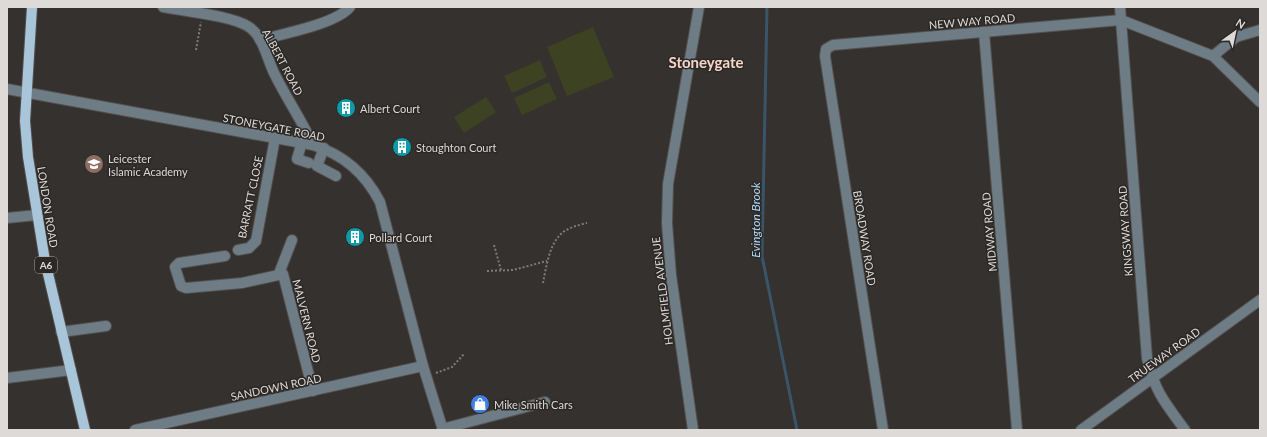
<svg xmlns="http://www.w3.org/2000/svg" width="1267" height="437" font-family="Lato,sans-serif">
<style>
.garden{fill:#3d4223}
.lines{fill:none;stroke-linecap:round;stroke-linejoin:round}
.stream{stroke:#39556a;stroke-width:3}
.minor-casing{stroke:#534f4d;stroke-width:12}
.major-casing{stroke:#534f4d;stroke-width:12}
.path{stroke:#807c7a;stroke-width:2;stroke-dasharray:2 2;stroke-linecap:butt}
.minor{stroke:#6e7c86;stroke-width:10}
.major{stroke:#a8c5d9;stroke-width:10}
.labels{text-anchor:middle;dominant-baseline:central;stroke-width:3;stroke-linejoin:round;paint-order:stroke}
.shield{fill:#2b2825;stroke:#a8a5a2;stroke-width:1}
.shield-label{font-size:10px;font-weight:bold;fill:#dddad8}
.street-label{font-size:11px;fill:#dddad8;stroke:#2b2825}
.poi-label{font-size:11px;fill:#dddad8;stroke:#2b2825;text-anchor:start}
.water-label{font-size:12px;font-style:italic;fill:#afd8fa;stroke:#2b2825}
.district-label{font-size:15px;font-weight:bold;fill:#f6d6ca;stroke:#2b2825}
</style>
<rect width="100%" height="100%" fill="#35312e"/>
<g class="garden">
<path d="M593 27 614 77 567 96 547 47Z"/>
<path d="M540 60 547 77 512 93 504 76Z"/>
<path d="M549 82 557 99 522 115 514 98Z"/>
<path d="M486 97 496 112 464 133 454 117Z"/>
</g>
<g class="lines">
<path class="stream" d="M767 7 762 256 797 430"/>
<defs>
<g id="minor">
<path d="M163 7C184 11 233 16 249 27 264 37 267 60 275 75 287 99 302 121 313 145"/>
<path d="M1120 7 1147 358C1155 392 1165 403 1185 430"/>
<path d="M1121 20 1213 56 1260 102"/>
<path d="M984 32 1017 430"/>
<path d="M260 40C282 34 336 24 350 7"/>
<path d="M1213 56 1236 37 1260 30"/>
<path d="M7 89 313 145C344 155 365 173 380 202L423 366 443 430"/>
<path d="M302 142 297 159 309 163"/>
<path d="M324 148 317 166 336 176"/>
<path d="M7 218 37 215"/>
<path d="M238 250 249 248 256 241 275 138"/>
<path d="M225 256 179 263 175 267 181 286 186 288 242 283 283 274 313 391"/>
<path d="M280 275V271L292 240"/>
<path d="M61 332 106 326"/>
<path d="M7 378 71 370"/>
<path d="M442 429 545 402"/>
<path d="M135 430 423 366"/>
<path d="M693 430 671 275 667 223 668 184 699 7"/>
<path d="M883 430 825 56 826 49 833 45 1121 20"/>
<path d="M1081 430 1260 300"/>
</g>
<path id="major" d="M32 7 25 121 28 157 45 261 85 430"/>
</defs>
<use href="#minor" class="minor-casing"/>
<use href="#major" class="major-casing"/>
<g class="path">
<path d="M196 50 201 22"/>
<path d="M494 245 501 270"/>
<path d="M487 271 513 270 547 261"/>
<path d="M543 283C546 268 549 246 560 235 566 228 579 225 587 223"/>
<path d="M436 373 452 367 464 354"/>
</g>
<use href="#minor" class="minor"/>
<use href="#major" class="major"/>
</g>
<defs>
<symbol id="building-disc" viewBox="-11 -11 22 22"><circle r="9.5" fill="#0f9aa8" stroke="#2b2825"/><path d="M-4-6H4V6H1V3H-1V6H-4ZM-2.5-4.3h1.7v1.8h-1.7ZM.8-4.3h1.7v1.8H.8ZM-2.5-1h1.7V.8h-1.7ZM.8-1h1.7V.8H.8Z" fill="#fff"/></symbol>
<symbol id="school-disc" viewBox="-11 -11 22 22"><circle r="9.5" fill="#8d6e63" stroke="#2b2825"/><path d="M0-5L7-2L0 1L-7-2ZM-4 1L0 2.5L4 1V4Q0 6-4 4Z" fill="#fff"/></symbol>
<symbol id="shop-disc" viewBox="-11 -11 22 22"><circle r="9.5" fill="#3f7fe0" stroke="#2b2825"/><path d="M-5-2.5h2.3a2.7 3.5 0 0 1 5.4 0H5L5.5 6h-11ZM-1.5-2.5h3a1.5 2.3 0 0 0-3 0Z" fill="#fff"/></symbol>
</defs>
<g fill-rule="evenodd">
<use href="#building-disc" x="335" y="97" width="22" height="22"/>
<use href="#building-disc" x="391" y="136" width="22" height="22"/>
<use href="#school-disc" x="83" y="153" width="22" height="22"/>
<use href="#building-disc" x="344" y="226" width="22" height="22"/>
<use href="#shop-disc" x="469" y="393" width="22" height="22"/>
</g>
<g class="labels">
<rect class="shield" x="35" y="257" width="22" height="16" rx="3"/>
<g class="shield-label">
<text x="46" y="265">A6</text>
</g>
<g class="street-label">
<text transform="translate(972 21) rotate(-5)">NEW WAY ROAD</text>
<text transform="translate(283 62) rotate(62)">ALBERT ROAD</text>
<text transform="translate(274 127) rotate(11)">STONEYGATE ROAD</text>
<text transform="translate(250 197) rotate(-78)">BARRATT CLOSE</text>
<text transform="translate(48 207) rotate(81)">LONDON ROAD</text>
<text transform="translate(1125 231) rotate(-94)">KINGSWAY ROAD</text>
<text transform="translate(989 232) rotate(-95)">MIDWAY ROAD</text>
<text transform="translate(865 238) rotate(81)">BROADWAY ROAD</text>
<text transform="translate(662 291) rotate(-97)">HOLMFIELD AVENUE</text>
<text transform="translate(307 321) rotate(76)">MALVERN ROAD</text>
<text transform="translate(1164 355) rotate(-36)">TRUEWAY ROAD</text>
<text transform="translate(276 387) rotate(-12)">SANDOWN ROAD</text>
</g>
<g class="poi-label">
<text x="360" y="108">Albert Court</text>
<text x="416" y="147">Stoughton Court</text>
<text x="108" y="158">Leicester<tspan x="108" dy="13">Islamic Academy</tspan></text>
<text x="369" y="237">Pollard Court</text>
<text x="494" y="404">Mike Smith Cars</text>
</g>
<g class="water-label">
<text transform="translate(755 220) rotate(-90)">Evington Brook</text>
</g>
<g class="district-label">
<text x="706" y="62">Stoneygate</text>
</g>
</g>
<rect width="1267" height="437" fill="none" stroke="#dddad8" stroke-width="16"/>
<g transform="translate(1235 32) rotate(33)" stroke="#2b2825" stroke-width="3" paint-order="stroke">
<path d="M0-3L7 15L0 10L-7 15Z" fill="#dddad8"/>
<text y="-6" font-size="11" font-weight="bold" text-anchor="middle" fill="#dddad8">N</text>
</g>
</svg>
